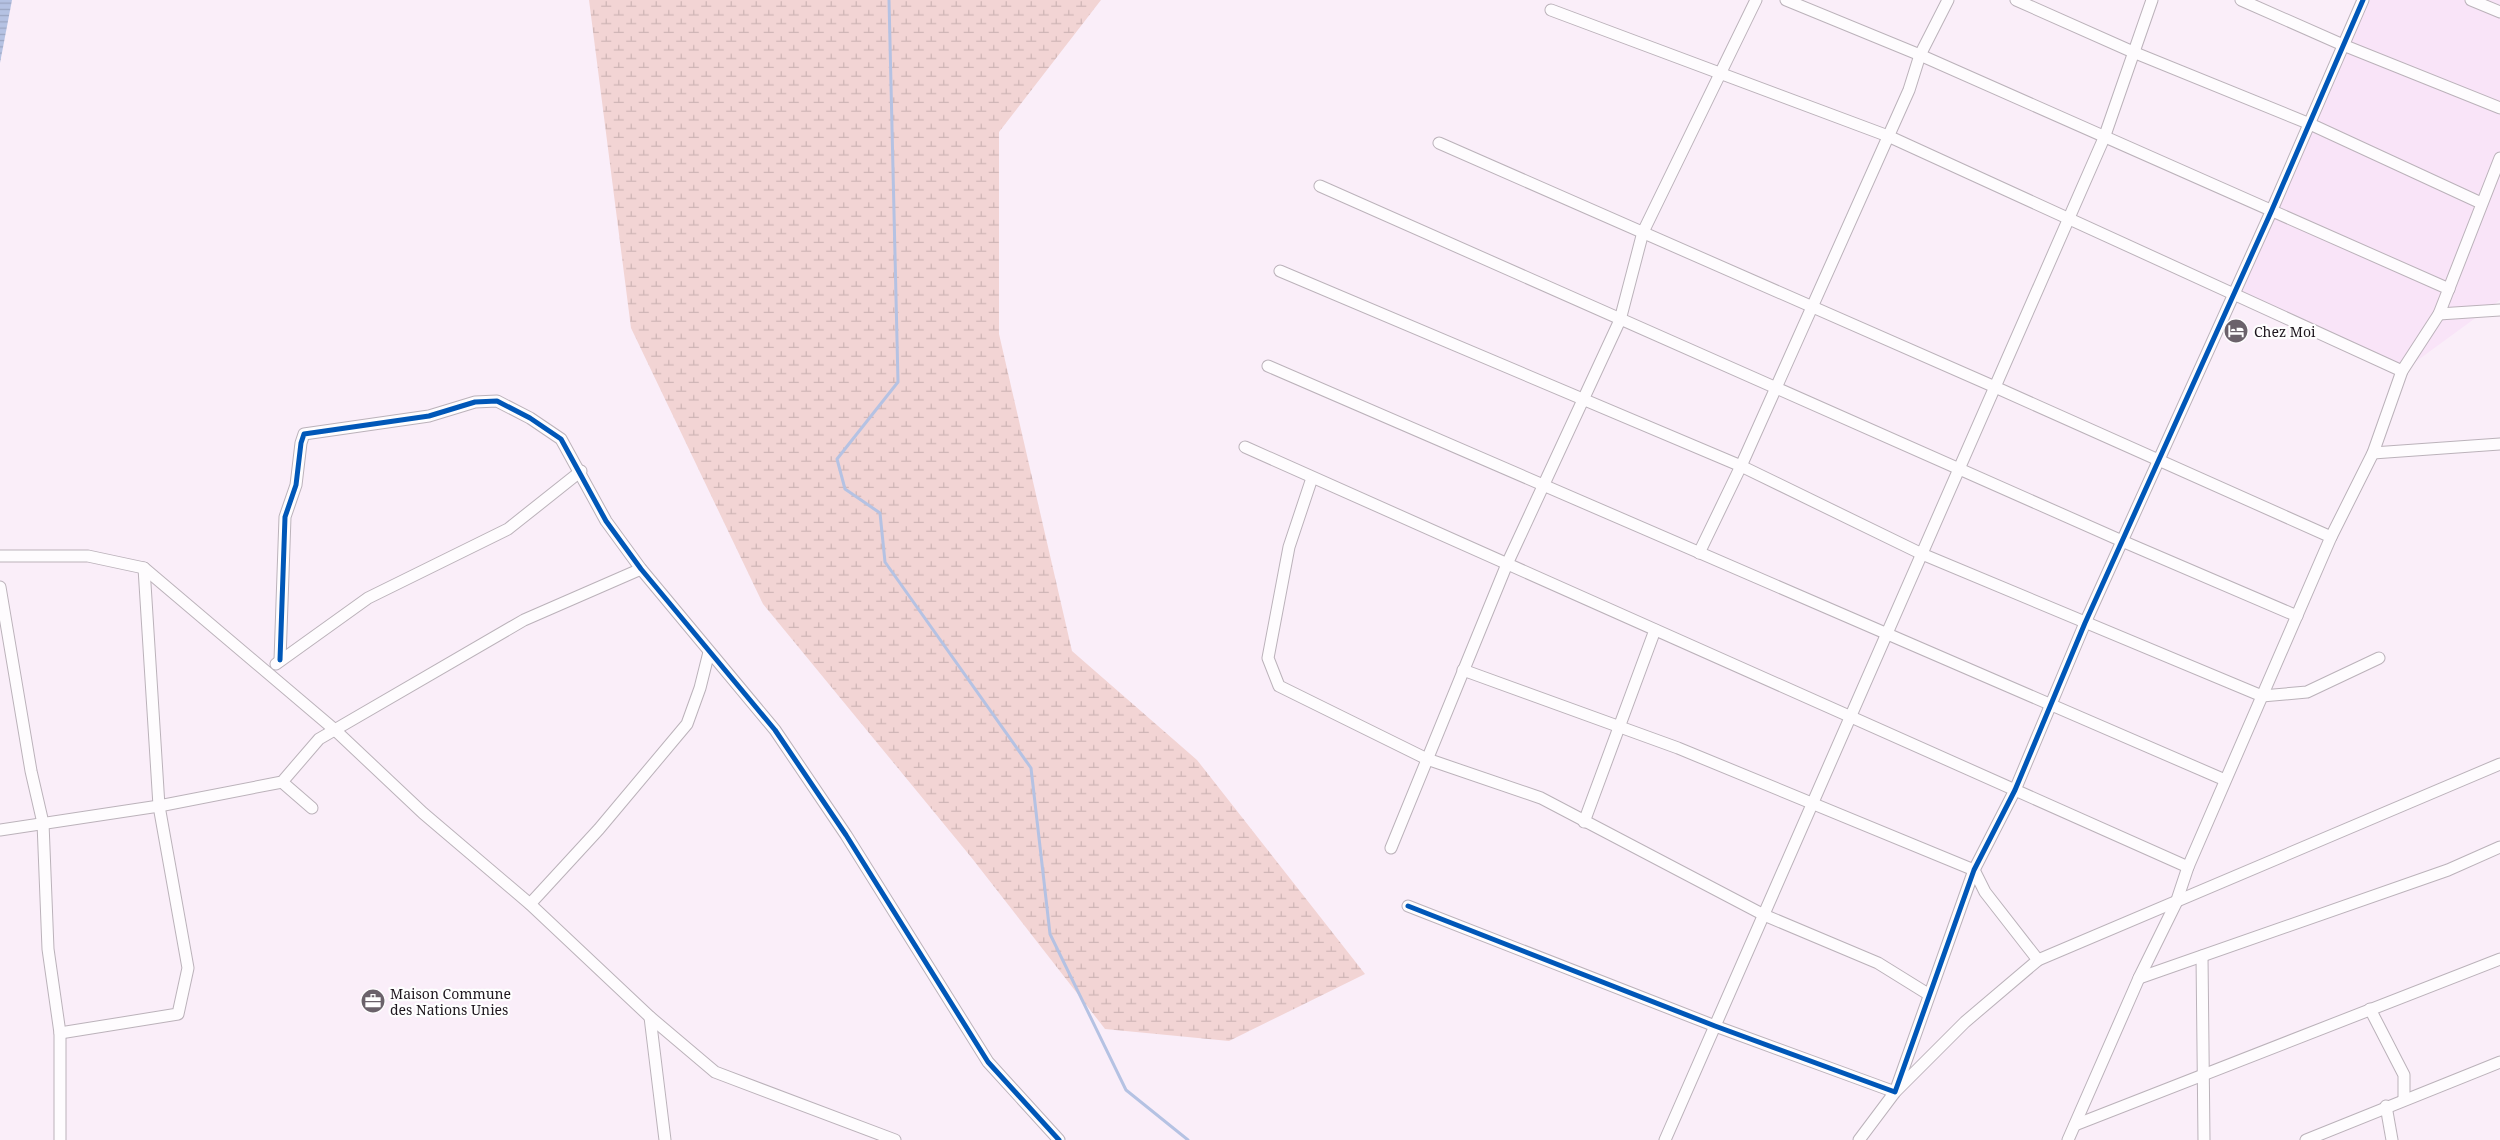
<svg xmlns="http://www.w3.org/2000/svg" width="2500" height="1140" font-family="'Noto Serif',serif">
<style>
.built{fill:#f9e4f8}
.wetland{fill:url(#wetland-marsh)}
.water{fill:url(#water-rules)}
.lines{fill:none;stroke-linecap:round;stroke-linejoin:round}
.stream{stroke:#b5c2e3;stroke-width:3}
.minor-casing{stroke:#bbb2ba;stroke-width:13}
.minor{stroke:#fefcfe;stroke-width:11}
.cycleway-casing{stroke:#fefefe;stroke-width:8}
.cycleway{stroke:#0057b8;stroke-width:5}
.labels{text-anchor:middle;dominant-baseline:central;stroke-width:4.5;stroke-linejoin:round;paint-order:stroke}
.poi-label{font-size:14px;fill:#1e161e;stroke:#fefefe;text-anchor:start}
</style>
<defs>
<pattern id="wetland-marsh" width="20" height="14" patternUnits="userSpaceOnUse" patternTransform="scale(1.25)"><rect width="20" height="14" fill="#f2d4d4"/><path d="M1 5h8M5 5V1M11 12h8M15 12V8" fill="none" stroke="#cfb5b6"/></pattern>
<pattern id="water-rules" width="6" height="5" patternUnits="userSpaceOnUse" patternTransform="scale(1.25)"><rect width="6" height="5" fill="#b5c2e3"/><path d="M0 2.5h6" fill="none" stroke="#9ba6c2"/></pattern>
</defs>
<rect width="100%" height="100%" fill="#faeef9"/>
<path class="built" d="M2366 0H2500V300L2403 371 2235 293Z"/>
<path class="wetland" d="M589 0H1101L999 132V334L1072 651 1197 760 1365 974 1229 1041 1105 1029 971 857 763 604 631 328Z"/>
<path class="water" d="M0 0H12L0 63Z"/>
<g class="lines">
<path class="stream" d="M889 0 898 382 837 459 845 489 880 513 885 562 1031 768 1050 934 1126 1090 1188 1140"/>
<defs>
<g id="minor">
<path d="M1786 0 1920 55 2449 289"/>
<path d="M2016 0 2133 52 2310 124 2481 203"/>
<path d="M2241 0 2343 45 2500 108"/>
<path d="M2471 0 2500 12"/>
<path d="M1551 10 1888 136 2402 371"/>
<path d="M1439 143 1995 387 2331 537"/>
<path d="M1320 186 2122 541 2297 616"/>
<path d="M1280 271 1741 466 1922 554 2262 696 2307 692 2379 658"/>
<path d="M2439 314 2500 310"/>
<path d="M1268 366 2225 780"/>
<path d="M1245 447 2188 867"/>
<path d="M2373 453 2500 444"/>
<path d="M1312 478 1289 547 1268 658 1279 686 1427 759 1541 798 1764 915 1878 963 1928 994"/>
<path d="M1699 553 1741 466 1909 90 1920 55 1948 0"/>
<path d="M0 556H88L144 568 335 730 423 813 530 904 650 1017 715 1072 895 1140"/>
<path d="M0 587 31 771 43 823 48 949 60 1033V1140"/>
<path d="M280 660 285 517 296 485 301 443 304 434 429 416 475 402 497 401 530 418 561 439 606 521 641 569 775 730 846 835 988 1062 1059 1140"/>
<path d="M276 664 368 598 508 529 581 471"/>
<path d="M1463 670 1678 748 1974 870 1985 892 2038 960"/>
<path d="M282 782 312 808"/>
<path d="M1584 822 1655 630"/>
<path d="M0 830 159 806 282 782 319 739 524 620 641 569"/>
<path d="M1391 848 1507 564 1620 320 1643 232 1756 0"/>
<path d="M530 904 599 829 687 724 700 688 709 652"/>
<path d="M1408 906 1715 1026 1895 1092 1974 870 2015 790 2085 623 2271 212 2363 0"/>
<path d="M2202 956 2204 1140"/>
<path d="M2139 978 2448 870 2500 847"/>
<path d="M2370 1009 2404 1075V1099"/>
<path d="M650 1017 665 1140"/>
<path d="M60 1033 178 1014 188 968 159 806 144 568"/>
<path d="M2386 1106 2392 1140"/>
<path d="M2075 1125 2500 959"/>
<path d="M1665 1140 2104 138 2152 0"/>
<path d="M1859 1140 1895 1092 1965 1022 2038 960 2500 764"/>
<path d="M2068 1140 2139 978 2176 903 2188 867 2331 537 2373 453 2402 371 2439 314 2500 158"/>
<path d="M2306 1140 2500 1062"/>
</g>
</defs>
<use href="#minor" class="minor-casing"/>
<use href="#minor" class="minor"/>
<defs>
<g id="cycleway">
<path d="M280 660 285 517 296 485 301 443 304 434 429 416 475 402 497 401 530 418 561 439 606 521 641 569 775 730 846 835 988 1062 1059 1140"/>
<path d="M1408 906 1715 1026 1895 1092 1974 870 2015 790 2085 623 2271 212 2363 0"/>
</g>
</defs>
<use href="#cycleway" class="cycleway-casing"/>
<use href="#cycleway" class="cycleway"/>
</g>
<defs>
<symbol id="hotel-disc" viewBox="-11 -11 22 22"><circle r="9.5" fill="#6b626b" stroke="#fefefe"/><path d="M-6-4.5h1.5V1H6V5H4.5V3h-9V5H-6ZM-4 0a1.8 1.8 0 1 1 3.6 0ZM.5 0V-2.5h3Q6-2.5 6 0Z" fill="#fff"/></symbol>
<symbol id="office-disc" viewBox="-11 -11 22 22"><circle r="9.5" fill="#6b626b" stroke="#fefefe"/><path d="M-6-3h4V-5.5h4V-3h4V5H-6ZM-1-4.5V-3h2v-1.5ZM-6 0V1H6V0Z" fill="#fff"/></symbol>
</defs>
<g fill-rule="evenodd">
<use href="#hotel-disc" x="2222" y="317" width="28" height="28"/>
<use href="#office-disc" x="359" y="987" width="28" height="28"/>
</g>
<g class="labels">
<g class="poi-label">
<text x="2254" y="331">Chez Moi</text>
<text x="390" y="993">Maison Commune<tspan x="390" dy="16">des Nations Unies</tspan></text>
</g>
</g>
</svg>
